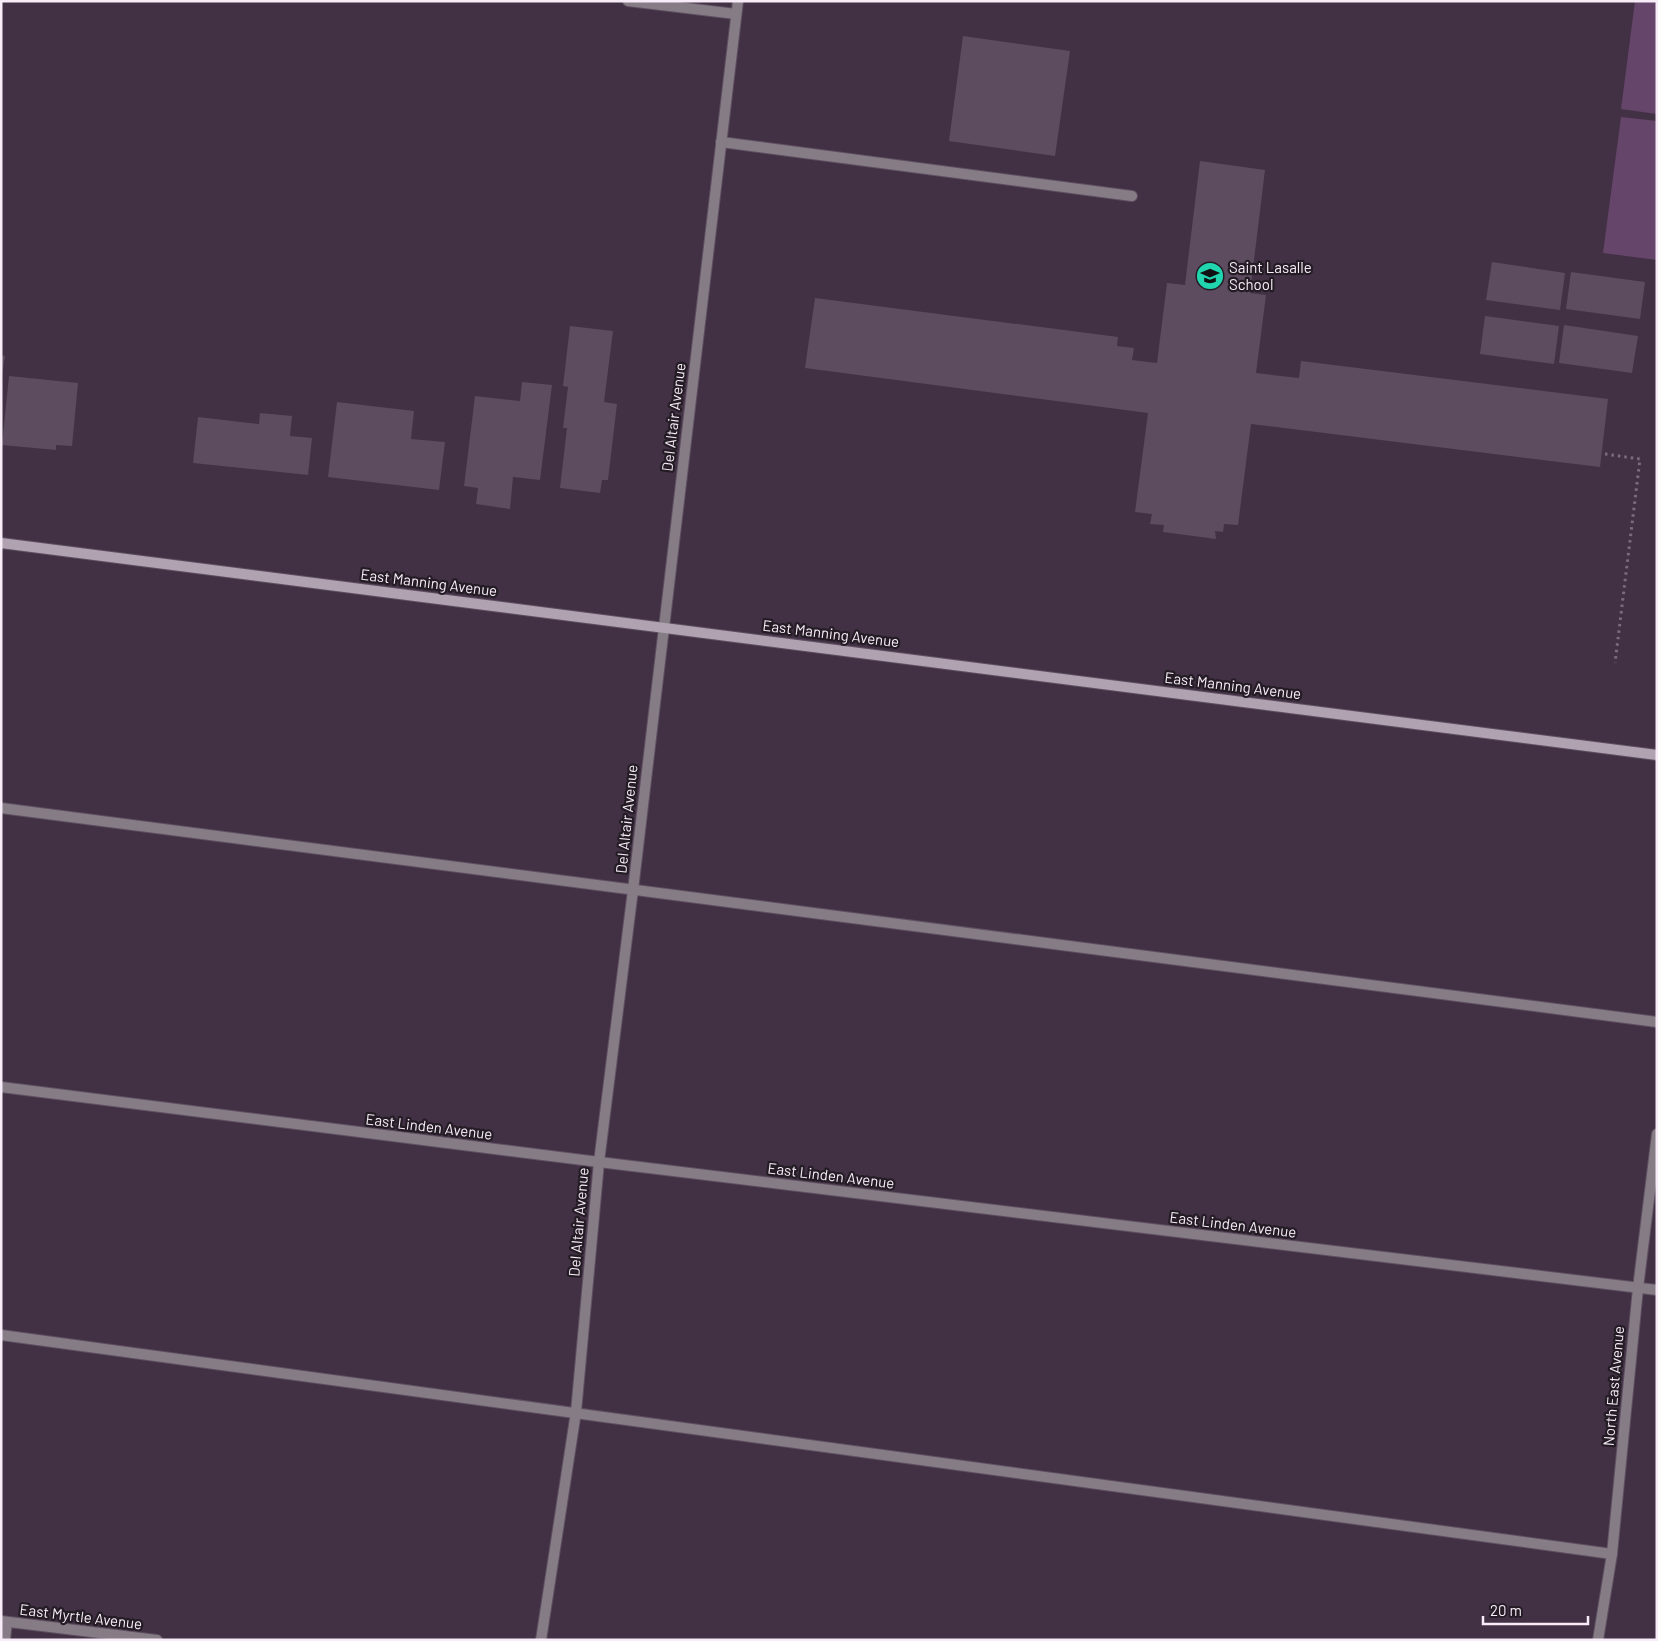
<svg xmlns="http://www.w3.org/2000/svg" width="1658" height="1641" font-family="Barlow,sans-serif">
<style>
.green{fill:#66456a}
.building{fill:#5d4b5f}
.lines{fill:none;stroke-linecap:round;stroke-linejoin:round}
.service-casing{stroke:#5f4f61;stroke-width:12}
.minor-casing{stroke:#5f4f61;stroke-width:12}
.tertiary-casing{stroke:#5f4f61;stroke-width:12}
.secondary-casing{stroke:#5f4f61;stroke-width:12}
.path{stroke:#7b6c7d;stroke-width:3;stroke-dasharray:2.5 4;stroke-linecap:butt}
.service{stroke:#857c86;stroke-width:10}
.minor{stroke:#857c86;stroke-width:10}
.tertiary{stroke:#857c86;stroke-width:10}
.secondary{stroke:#b0a2b1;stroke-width:10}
.labels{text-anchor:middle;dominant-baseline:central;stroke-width:4.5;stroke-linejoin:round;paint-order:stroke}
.poi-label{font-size:15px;fill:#f7ecf8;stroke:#241c25;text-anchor:start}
.street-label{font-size:15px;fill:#f7ecf8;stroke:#241c25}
</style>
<rect width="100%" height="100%" fill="#423144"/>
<g class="green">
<path d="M1635 1H1657V114L1621 109Z"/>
<path d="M1621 117 1657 121V260L1603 253Z"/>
</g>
<g class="building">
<path d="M963 36 1070 51 1055 156 949 141Z"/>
<path d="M1200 161 1265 170 1250 293 1266 295 1256 373 1299 378 1301 361 1608 399 1600 467 1251 424 1238 525 1224 524 1223 532 1215 531 1216 539 1163 532 1164 525 1150 524 1152 514 1135 512 1148 413 805 368 815 298 1118 337 1117 346 1134 348 1132 360 1157 363 1167 283 1185 285Z"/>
<path d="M1492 262 1565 273 1560 310 1486 300Z"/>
<path d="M1571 272 1645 282 1640 319 1566 309Z"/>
<path d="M1485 316 1559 326 1554 364 1480 354Z"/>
<path d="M1564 325 1638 336 1632 373 1559 363Z"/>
<path d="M570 326 613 331 604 402 617 404 608 480H602L600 493 560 488 567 428H563L568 387 563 386Z"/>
<path d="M1 355 5 356 2 375H1Z"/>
<path d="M9 376 78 383 72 446 56 445V450L2 445Z"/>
<path d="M522 382 552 385 540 480 513 477 510 509 476 504 478 488 464 486 475 396 520 401Z"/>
<path d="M337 402 414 411 411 439 445 442 439 490 328 477Z"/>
<path d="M260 413 292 416 290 436 312 438 308 475 193 463 198 417 259 424Z"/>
</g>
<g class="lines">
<defs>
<g id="service">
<path d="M628 1 736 14"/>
<path d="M721 142 1132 196"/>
<path d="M1 808 1657 1022"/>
<path d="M1 1335 1612 1554"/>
<path d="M5 1640 7 1622"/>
</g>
<g id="minor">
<path d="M1 1087 599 1162 1657 1290"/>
<path d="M1 1621 157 1640"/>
<path d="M541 1640 576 1412 599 1162 633 890 738 1"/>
</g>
<path id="tertiary" d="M1598 1640 1612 1554 1638 1288 1657 1134"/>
<path id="secondary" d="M1 543 1657 755"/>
</defs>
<use href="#service" class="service-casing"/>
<use href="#minor" class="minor-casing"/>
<use href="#tertiary" class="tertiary-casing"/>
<use href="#secondary" class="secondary-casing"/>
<path class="path" d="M1605 454 1640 459 1615 663"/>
<use href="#service" class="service"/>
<use href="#minor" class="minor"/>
<use href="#tertiary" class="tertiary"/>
<use href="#secondary" class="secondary"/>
</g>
<defs>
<symbol id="school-disc" viewBox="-11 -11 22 22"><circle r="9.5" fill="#21d5af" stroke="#241c25"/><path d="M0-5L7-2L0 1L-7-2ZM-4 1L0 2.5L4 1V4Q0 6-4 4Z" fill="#111"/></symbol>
</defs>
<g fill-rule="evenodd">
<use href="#school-disc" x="1194" y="260" width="32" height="32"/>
</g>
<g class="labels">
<g class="poi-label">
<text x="1229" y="267">Saint Lasalle<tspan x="1229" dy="17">School</tspan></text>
</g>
<g class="street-label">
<text transform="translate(673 417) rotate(-83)">Del Altair Avenue</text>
<text transform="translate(429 582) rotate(7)">East Manning Avenue</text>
<text transform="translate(831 633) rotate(7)">East Manning Avenue</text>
<text transform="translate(1233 685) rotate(7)">East Manning Avenue</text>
<text transform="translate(626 819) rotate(-84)">Del Altair Avenue</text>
<text transform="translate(429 1126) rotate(7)">East Linden Avenue</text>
<text transform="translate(831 1175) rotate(7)">East Linden Avenue</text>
<text transform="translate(578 1222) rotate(-85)">Del Altair Avenue</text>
<text transform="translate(1233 1224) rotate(7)">East Linden Avenue</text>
<text transform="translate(1613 1386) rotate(-85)">North East Avenue</text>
<text transform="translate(81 1616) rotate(7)">East Myrtle Avenue</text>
</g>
</g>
<rect width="1658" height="1641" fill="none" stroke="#f7ecf8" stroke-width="5"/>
<path d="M1483 1616v8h105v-8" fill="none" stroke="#f7ecf8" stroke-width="2.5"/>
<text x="1490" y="1616" font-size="15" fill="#f7ecf8" stroke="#241c25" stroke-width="4" paint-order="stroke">20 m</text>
</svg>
